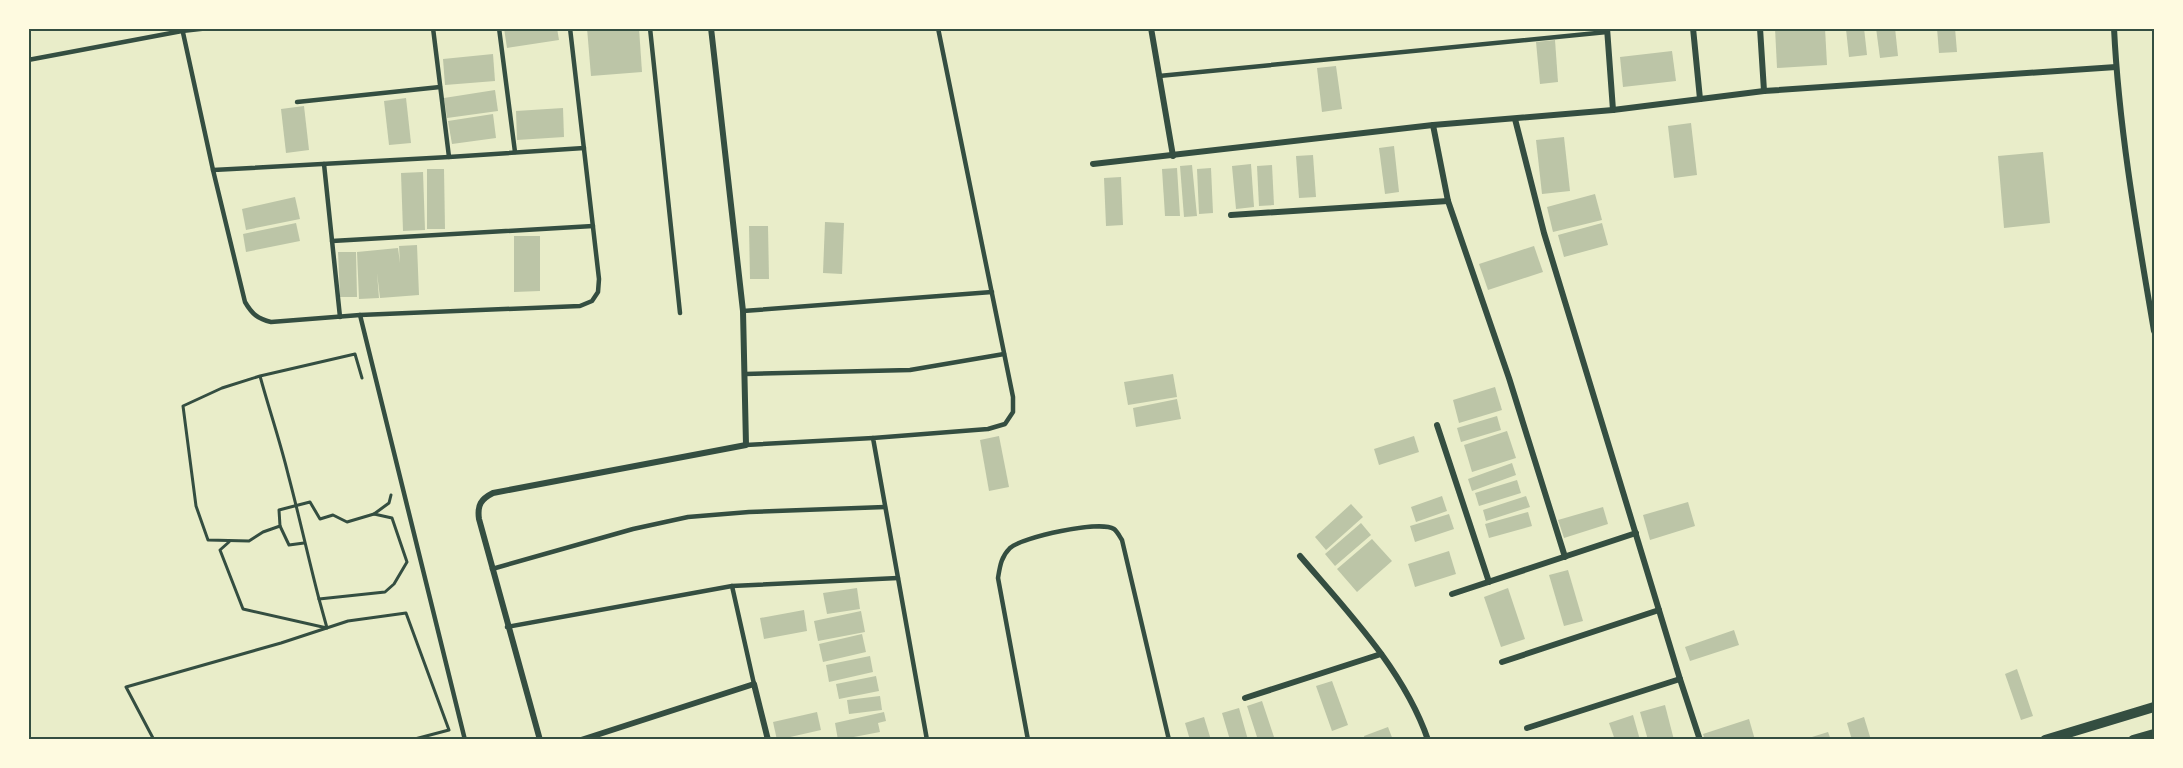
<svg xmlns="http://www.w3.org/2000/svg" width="2183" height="768" font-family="Karla,sans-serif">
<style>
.building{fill:#bcc5a7}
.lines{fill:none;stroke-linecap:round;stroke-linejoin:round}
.path{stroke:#344e41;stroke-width:3}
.service{stroke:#344e41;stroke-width:4.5}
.minor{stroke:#344e41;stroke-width:6}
.tertiary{stroke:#344e41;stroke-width:10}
.neatline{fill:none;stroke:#344e41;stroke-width:2}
</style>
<rect width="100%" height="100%" fill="#e9edc9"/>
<g class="building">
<path d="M504 28H557L559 40 507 48Z"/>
<path d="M587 28H639L642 72 591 76Z"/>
<path d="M1775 28H1825L1827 65 1777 68Z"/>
<path d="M1849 28H1864L1867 55 1849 57 1846 29Z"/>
<path d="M1876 28H1895L1898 56 1880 58Z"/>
<path d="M1937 28H1955L1957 52 1939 53Z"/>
<path d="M1555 40 1558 82 1540 84 1536 42Z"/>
<path d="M1672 51 1676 81 1623 87 1620 57Z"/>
<path d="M493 54 495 81 445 85 443 59Z"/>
<path d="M1336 66 1342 109 1322 112 1317 68Z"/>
<path d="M495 90 498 111 447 118 444 98Z"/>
<path d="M406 98 411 143 389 145 384 101Z"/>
<path d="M304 106 309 150 286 153 281 109Z"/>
<path d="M563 108 564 137 517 140 516 111Z"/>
<path d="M493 114 496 138 452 144 448 121Z"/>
<path d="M1691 123 1697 175 1674 178 1668 126Z"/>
<path d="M1564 137 1570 191 1542 194 1536 140Z"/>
<path d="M1394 146 1399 192 1385 194 1379 148Z"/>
<path d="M2043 152 2050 223 2004 228 1998 156Z"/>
<path d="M1313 155 1316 197 1299 198 1296 156Z"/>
<path d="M1251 164 1254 207 1236 209 1232 166Z"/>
<path d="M1192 165 1197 216 1184 217 1180 166Z"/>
<path d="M1272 165 1274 205 1259 206 1257 166Z"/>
<path d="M1177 168 1180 216H1165L1162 169Z"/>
<path d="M1211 168 1213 213 1199 214 1197 169Z"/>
<path d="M427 169H444L445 229H427Z"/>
<path d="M423 172 425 230 403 231 401 173Z"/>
<path d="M1121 177 1123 225 1106 226 1104 178Z"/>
<path d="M1595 194 1602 220 1553 232 1547 207Z"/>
<path d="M295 197 300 219 246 230 242 209Z"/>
<path d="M825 222 844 223 842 274 823 273Z"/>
<path d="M296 223 300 241 246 252 243 234Z"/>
<path d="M1602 223 1608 245 1564 257 1558 235Z"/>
<path d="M749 226H768L769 279H750Z"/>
<path d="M514 236H540V291L514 292Z"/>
<path d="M417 245 419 295 380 298 377 273 379 298 359 299 357 252 398 248 400 263 399 246Z"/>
<path d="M1534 246 1543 272 1488 290 1479 264Z"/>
<path d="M338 252H356L357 297H340Z"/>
<path d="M1173 374 1177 397 1128 405 1124 382Z"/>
<path d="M1495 387 1502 410 1459 423 1453 400Z"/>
<path d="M1177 399 1181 419 1136 427 1133 408Z"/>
<path d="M1497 416 1501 430 1461 442 1457 428Z"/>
<path d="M1507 431 1516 458 1472 472 1464 445Z"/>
<path d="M999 436 1009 487 989 491 980 440Z"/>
<path d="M1414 436 1419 452 1379 465 1374 449Z"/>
<path d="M1512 463 1516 475 1472 491 1468 479Z"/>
<path d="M1517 480 1521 493 1479 506 1475 493Z"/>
<path d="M1442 496 1447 511 1416 522 1411 507Z"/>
<path d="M1526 496 1530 507 1486 521 1483 510Z"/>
<path d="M1688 502 1695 526 1650 540 1643 515Z"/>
<path d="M1351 504 1363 517 1326 550 1315 537Z"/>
<path d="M1603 507 1608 524 1564 538 1558 520Z"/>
<path d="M1528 512 1532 526 1489 538 1485 524Z"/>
<path d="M1449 514 1454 529 1415 542 1410 526Z"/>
<path d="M1361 523 1371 535 1335 566 1325 554Z"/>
<path d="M1372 539 1392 561 1357 592 1337 569Z"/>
<path d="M1449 551 1456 574 1415 587 1408 564Z"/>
<path d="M1568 570 1583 621 1564 626 1549 575Z"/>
<path d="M857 588 860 609 827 614 823 593Z"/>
<path d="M1508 588 1525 639 1501 647 1484 597Z"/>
<path d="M804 610 807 631 764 639 760 618Z"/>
<path d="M861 611 865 632 818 641 814 621Z"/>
<path d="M1734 630 1739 645 1690 661 1685 647Z"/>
<path d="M862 634 866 652 823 662 819 644Z"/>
<path d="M870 656 873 672 829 682 826 665Z"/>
<path d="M2017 669 2033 716 2021 720 2005 674Z"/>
<path d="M876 676 879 691 839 699 836 684Z"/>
<path d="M1332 681 1348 725 1332 731 1316 686Z"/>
<path d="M880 696 882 710 849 714 847 700Z"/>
<path d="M1262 701 1275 740H1258L1247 706Z"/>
<path d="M1665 705 1674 740H1648L1640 712Z"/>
<path d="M1239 708 1248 740H1230L1222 713Z"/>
<path d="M817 712 821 730 777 740 773 722Z"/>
<path d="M884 712 886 721 878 723 880 732 838 740 835 723Z"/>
<path d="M1633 715 1640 740H1615L1609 723Z"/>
<path d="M1204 717 1211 740H1190L1185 723Z"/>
<path d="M1864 717 1871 740H1852L1847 723Z"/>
<path d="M1749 719 1755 740H1705L1703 734Z"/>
<path d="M1388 727 1393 740H1365L1364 736Z"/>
<path d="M1828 732 1831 740H1813L1812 737Z"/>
</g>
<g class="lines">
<g class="path">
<path d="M260 376 222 388 183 406 196 506 208 540 249 541 263 532 280 526 279 510 310 502 320 519 333 515 347 522 374 514 392 518 407 562 394 584 385 592 319 599C308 557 299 515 288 474 280 441 269 409 260 376L355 354 362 378"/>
<path d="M374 514 389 503 391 495"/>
<path d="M280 526 289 545 304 543"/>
<path d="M229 542 220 550 243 609 327 628 319 599"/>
<path d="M154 740 126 687 281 643 348 621 406 613 449 730 411 740"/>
</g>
<g class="service">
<path d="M182 28 213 170 245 302C252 314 258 319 271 322L360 315 580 306 592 301 598 292 599 279 570 28"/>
<path d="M433 28 449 157 584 148"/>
<path d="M499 28 515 152"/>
<path d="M650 28 680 313"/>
<path d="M28 60 182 31 209 28"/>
<path d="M1159 76 1607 32"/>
<path d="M297 102 440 87"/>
<path d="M324 164 340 317"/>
<path d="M213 170 449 157"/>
<path d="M332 241 593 226"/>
<path d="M743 311 992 292"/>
<path d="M360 315 465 740"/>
<path d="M745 374 910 370 1004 354"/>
<path d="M746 445 873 438"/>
<path d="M492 569 633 529 688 517 749 512 885 507"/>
<path d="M732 586 754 684"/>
<path d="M507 627 732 586 898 578"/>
<path d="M927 740 873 438 988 429 1005 424 1013 412V397L938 28"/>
<path d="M1028 740 998 578C1000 566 1001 557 1010 548 1022 537 1100 520 1114 529 1117 531 1120 537 1122 540L1169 740"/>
</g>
<g class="minor">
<path d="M1151 28 1173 156"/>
<path d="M1607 28 1613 110"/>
<path d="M1693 28 1700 99"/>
<path d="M1760 28 1764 91"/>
<path d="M2114 28C2119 130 2137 231 2154 331"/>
<path d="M1515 119 1544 233 1680 679 1700 740"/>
<path d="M1433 125 1448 201 1509 378 1565 557"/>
<path d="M1093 164 1433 125 1613 110 1764 91 2116 67"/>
<path d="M1231 215 1448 201"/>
<path d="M1437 425 1489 582"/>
<path d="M1300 556C1347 611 1404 670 1428 740"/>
<path d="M1452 594 1636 533"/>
<path d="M1502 662 1659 610"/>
<path d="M1245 698 1381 654"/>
<path d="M1527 728 1680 679"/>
<path d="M540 740 479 519C477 505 481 499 493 493L746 445 743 311 711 28"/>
<path d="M581 740 754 684 768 740"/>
</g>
<g class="tertiary">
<path d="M2045 740 2154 707"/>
<path d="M2133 740 2154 734"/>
</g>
</g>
<rect width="2183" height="768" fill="none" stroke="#fefae0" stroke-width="60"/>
<rect x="30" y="30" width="2123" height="708" class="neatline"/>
</svg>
